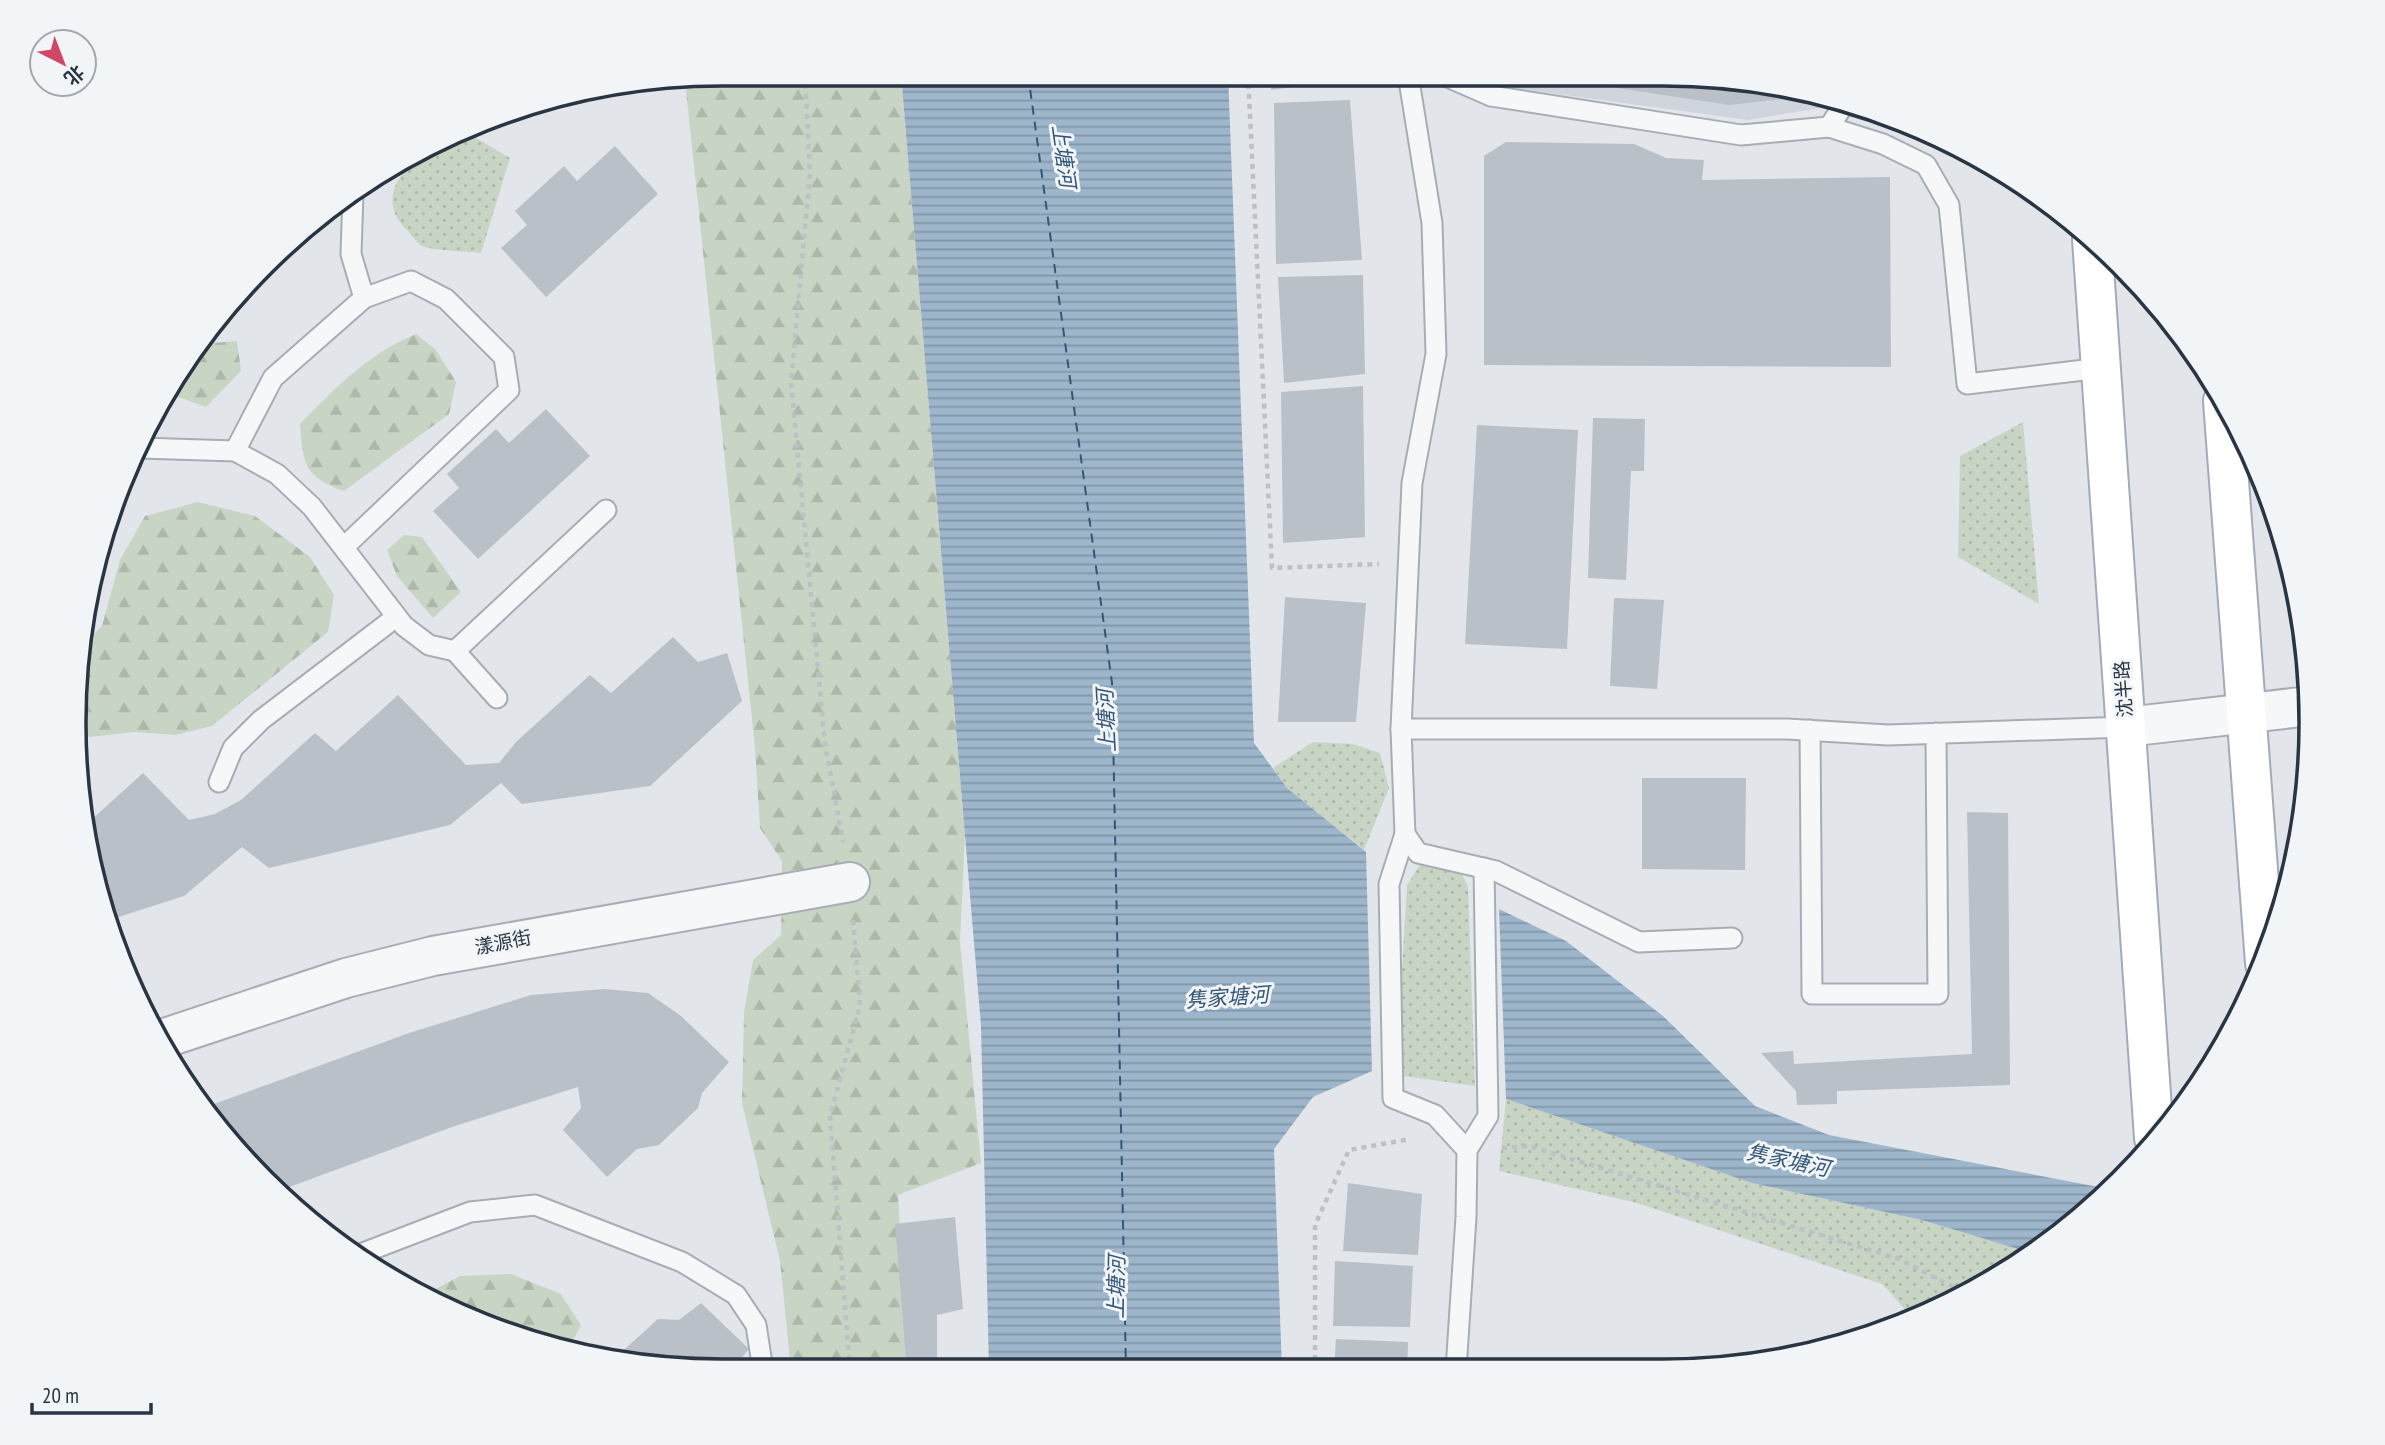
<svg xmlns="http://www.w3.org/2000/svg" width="2385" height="1445" font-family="'PT Sans Narrow','Noto Sans SC',sans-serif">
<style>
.built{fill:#d0d5dd}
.grass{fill:url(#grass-dots)}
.forest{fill:url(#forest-firs)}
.water{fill:url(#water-rules)}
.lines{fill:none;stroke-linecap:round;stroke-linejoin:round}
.ferry{stroke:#345677;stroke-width:2;stroke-dasharray:9 7;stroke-linecap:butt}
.building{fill:#bac0c8}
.service-casing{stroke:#a7adb5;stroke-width:23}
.minor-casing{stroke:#a7adb5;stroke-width:42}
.primary-casing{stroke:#a2abb7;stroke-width:42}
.path{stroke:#bcc1c6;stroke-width:4.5;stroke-dasharray:5 5;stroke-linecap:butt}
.service{stroke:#f5f7f9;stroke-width:19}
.minor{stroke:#f5f7f9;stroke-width:38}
.primary{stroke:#fff;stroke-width:38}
.labels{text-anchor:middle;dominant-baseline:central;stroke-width:6;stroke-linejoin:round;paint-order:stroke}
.street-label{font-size:19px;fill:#2a3543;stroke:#f2f5f8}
.water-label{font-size:21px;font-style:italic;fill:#345677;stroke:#f2f5f8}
.rim{fill:none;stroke:#2a3543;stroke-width:3.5}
</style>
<defs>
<pattern id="grass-dots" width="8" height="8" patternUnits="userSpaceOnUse" patternTransform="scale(1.75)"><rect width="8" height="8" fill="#c9d5c4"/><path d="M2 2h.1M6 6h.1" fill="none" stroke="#adb7aa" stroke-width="1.8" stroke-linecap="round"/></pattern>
<pattern id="forest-firs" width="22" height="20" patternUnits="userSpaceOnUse" patternTransform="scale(1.75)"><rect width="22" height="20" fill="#c9d5c4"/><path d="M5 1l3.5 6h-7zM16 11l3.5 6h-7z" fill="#adb7aa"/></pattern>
<pattern id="water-rules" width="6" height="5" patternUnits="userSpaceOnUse" patternTransform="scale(1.75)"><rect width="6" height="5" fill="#9eb6cb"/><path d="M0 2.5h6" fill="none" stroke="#8195a6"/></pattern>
</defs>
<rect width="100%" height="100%" fill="#e2e6eb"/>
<path class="built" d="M1472 75H1705L1827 99 1821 108 1748 120 1491 85Z"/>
<g class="grass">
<path d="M471 135 510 158 481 253C467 251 434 251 422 246 417 243 411 235 407 230 363 187 429 142 471 135Z"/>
<path d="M2023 422 2039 604 1958 557 1960 456Z"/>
<path d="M1313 742 1353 744 1380 753 1389 788 1364 850 1287 788 1273 768Z"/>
<path d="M1420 865 1459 869 1468 886 1475 1086 1396 1075 1407 885Z"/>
<path d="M1506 1099 1752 1183 1922 1220 2031 1253 1987 1285 1911 1316 1882 1284 1637 1203 1499 1171Z"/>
</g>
<g class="forest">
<path d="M723 74H901L965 835 960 942 981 1163 898 1195 908 1370H791L780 1261 742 1103 744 1012 753 960 781 935 782 861 760 828 755 748 685 80Z"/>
<path d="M416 334 436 350 456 382 449 414 344 491C304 477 303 464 300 424 336 387 368 354 416 334Z"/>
<path d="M237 341 241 371 206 407 167 393 183 362 200 344Z"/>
<path d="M198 502 255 516 310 557 334 595 328 632 212 726 176 735 135 732 90 737 75 731 74 722 87 640 102 626 120 560 145 516Z"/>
<path d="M404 535 422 537 461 592 433 618 397 576 387 550Z"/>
<path d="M511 1274 561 1294 581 1325 569 1348 514 1337 426 1294 460 1276Z"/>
</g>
<g class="water">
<path d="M901 74H1228L1254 743 1287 788 1366 852 1372 1071 1313 1097 1274 1149 1282 1370H989L981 1026Z"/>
<path d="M1499 909 1566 941 1663 1016 1755 1106 1829 1135 2109 1189 2091 1210 2031 1253 1922 1220 1752 1183 1506 1099Z"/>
</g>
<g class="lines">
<path class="ferry" d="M1028 74 1112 683 1126 1370"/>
</g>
<g class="building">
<path d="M1271 74H1348V80L1271 90Z"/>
<path d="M1530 75H1705L1807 96 1730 105Z"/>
<path d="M1350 100 1362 260 1276 264 1274 103Z"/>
<path d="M1885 115 1904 124 1885 125Z"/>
<path d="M1506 142 1634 144 1666 158 1704 160 1702 180 1890 177 1891 367 1484 365V156Z"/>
<path d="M615 146 658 194 546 297 501 248 527 225 515 211 564 166 577 181Z"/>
<path d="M1363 275 1365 374 1284 383 1278 277Z"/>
<path d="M1363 386 1365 537 1283 543 1281 392Z"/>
<path d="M546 409 590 456 478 559 433 511 459 488 447 474 496 429 509 443Z"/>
<path d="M1593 418 1645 419 1644 471H1631L1626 580 1588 578Z"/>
<path d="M1477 425 1578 430 1567 649 1465 644Z"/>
<path d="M1285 597 1366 603 1356 722H1278Z"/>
<path d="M1614 598 1664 600 1657 689 1610 686Z"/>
<path d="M673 637 698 662 727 653 742 701 650 786 522 804 501 783 450 825 269 868 242 847 184 896 106 921 90 821 143 773 189 820 215 814 241 800 315 733 336 751 398 695 466 765 499 763 516 742 590 675 611 693Z"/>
<path d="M1642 778H1746L1745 870 1642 869Z"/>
<path d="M1967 812 2008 813 2010 1085 1837 1091V1104L1797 1105 1796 1091 1761 1053 1793 1051 1794 1064 1972 1054Z"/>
<path d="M604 989 648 993 681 1016 729 1062 702 1093 698 1108 659 1145 637 1149 607 1177 563 1130 581 1108 578 1087 452 1127 284 1189 207 1117 203 1108 409 1033 531 995Z"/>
<path d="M1348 1183 1422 1194 1418 1255 1343 1251Z"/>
<path d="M955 1217 963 1309 937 1315V1370H907L895 1224Z"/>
<path d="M1335 1261 1413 1266 1410 1327 1333 1326Z"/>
<path d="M701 1303 749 1349 731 1370H680L616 1357 658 1319 679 1320Z"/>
<path d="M1336 1339 1408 1342 1407 1370H1334Z"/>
</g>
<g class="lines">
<defs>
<g id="service">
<path d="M1408 74 1432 223 1436 354 1412 483 1401 729 1405 834 1418 853 1496 871 1639 942 1732 938"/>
<path d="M1443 75 1491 96 1741 135 1829 127 1883 144 1926 165 1949 205 1967 384 2101 368"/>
<path d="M512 109 514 108"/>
<path d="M1829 127 1845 103"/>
<path d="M353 194 351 254 364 298"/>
<path d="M140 448 235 451 277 474 312 507 404 626 429 645 455 651 497 698"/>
<path d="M235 451 273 378 364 298 411 281 446 299 504 357 509 390 344 547"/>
<path d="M455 651 606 510"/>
<path d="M1401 729H1787L1888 735 2126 727"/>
<path d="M1810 730 1812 994H1938L1936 733"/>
<path d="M219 782 233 748 261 720 396 617"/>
<path d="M1405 834 1389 884 1393 1098 1435 1115 1467 1150 1466 1217 1456 1370"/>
<path d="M1467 1150 1488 1116 1484 868"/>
<path d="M355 1256 470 1212 535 1205 682 1262 736 1295 756 1325 763 1370"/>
</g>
<g id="minor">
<path d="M2126 727 2310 706"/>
<path d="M165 1038 346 978 433 956 850 882"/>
</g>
<g id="primary">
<path d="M2092 239 2154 1138"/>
<path d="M2223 401 2265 963"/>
</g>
</defs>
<use href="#service" class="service-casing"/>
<use href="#minor" class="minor-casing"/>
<use href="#primary" class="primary-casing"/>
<g class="path">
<path d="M805 74 810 173 791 382 825 744 843 842"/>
<path d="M1248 74 1272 568 1379 564"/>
<path d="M1502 1148 1529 1146 1896 1258 1958 1289 1962 1295"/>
<path d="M850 1370 830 1116 860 1006 853 920"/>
<path d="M1315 1370V1225L1349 1150 1410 1139"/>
</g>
<use href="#service" class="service"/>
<use href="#minor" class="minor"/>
<use href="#primary" class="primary"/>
</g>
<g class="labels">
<g class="street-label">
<text transform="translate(2123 689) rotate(-94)">沈半路</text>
<text transform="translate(503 942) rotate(-11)">漾源街</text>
</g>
<g class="water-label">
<text transform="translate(1064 156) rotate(82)">上塘河</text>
<text transform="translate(1106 721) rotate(-93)">上塘河</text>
<text transform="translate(1227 997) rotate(-4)">隽家塘河</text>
<text transform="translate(1788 1160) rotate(12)">隽家塘河</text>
<text transform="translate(1116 1287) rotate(-89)">上塘河</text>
</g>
</g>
<path d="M0 0H2385V1445H0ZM722 86H1663A636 636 0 0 1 2299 722V723A636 636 0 0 1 1663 1359H722A636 636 0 0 1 86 723V722A636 636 0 0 1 722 86Z" fill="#f2f5f8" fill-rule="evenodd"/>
<path class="rim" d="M722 86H1663A636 636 0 0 1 2299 722V723A636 636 0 0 1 1663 1359H722A636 636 0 0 1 86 723V722A636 636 0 0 1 722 86Z"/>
<g transform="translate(63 63) rotate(138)"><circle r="33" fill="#f2f5f8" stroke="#a2a8b0" stroke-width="2"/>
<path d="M0-5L12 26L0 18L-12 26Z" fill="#cf4864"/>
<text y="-10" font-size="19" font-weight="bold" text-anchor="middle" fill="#2a3543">北</text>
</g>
<path d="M32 1403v10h119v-10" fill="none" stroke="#2a3543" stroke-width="3.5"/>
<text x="42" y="1403" font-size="21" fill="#2a3543" stroke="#f2f5f8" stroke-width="5" paint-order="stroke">20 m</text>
</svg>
